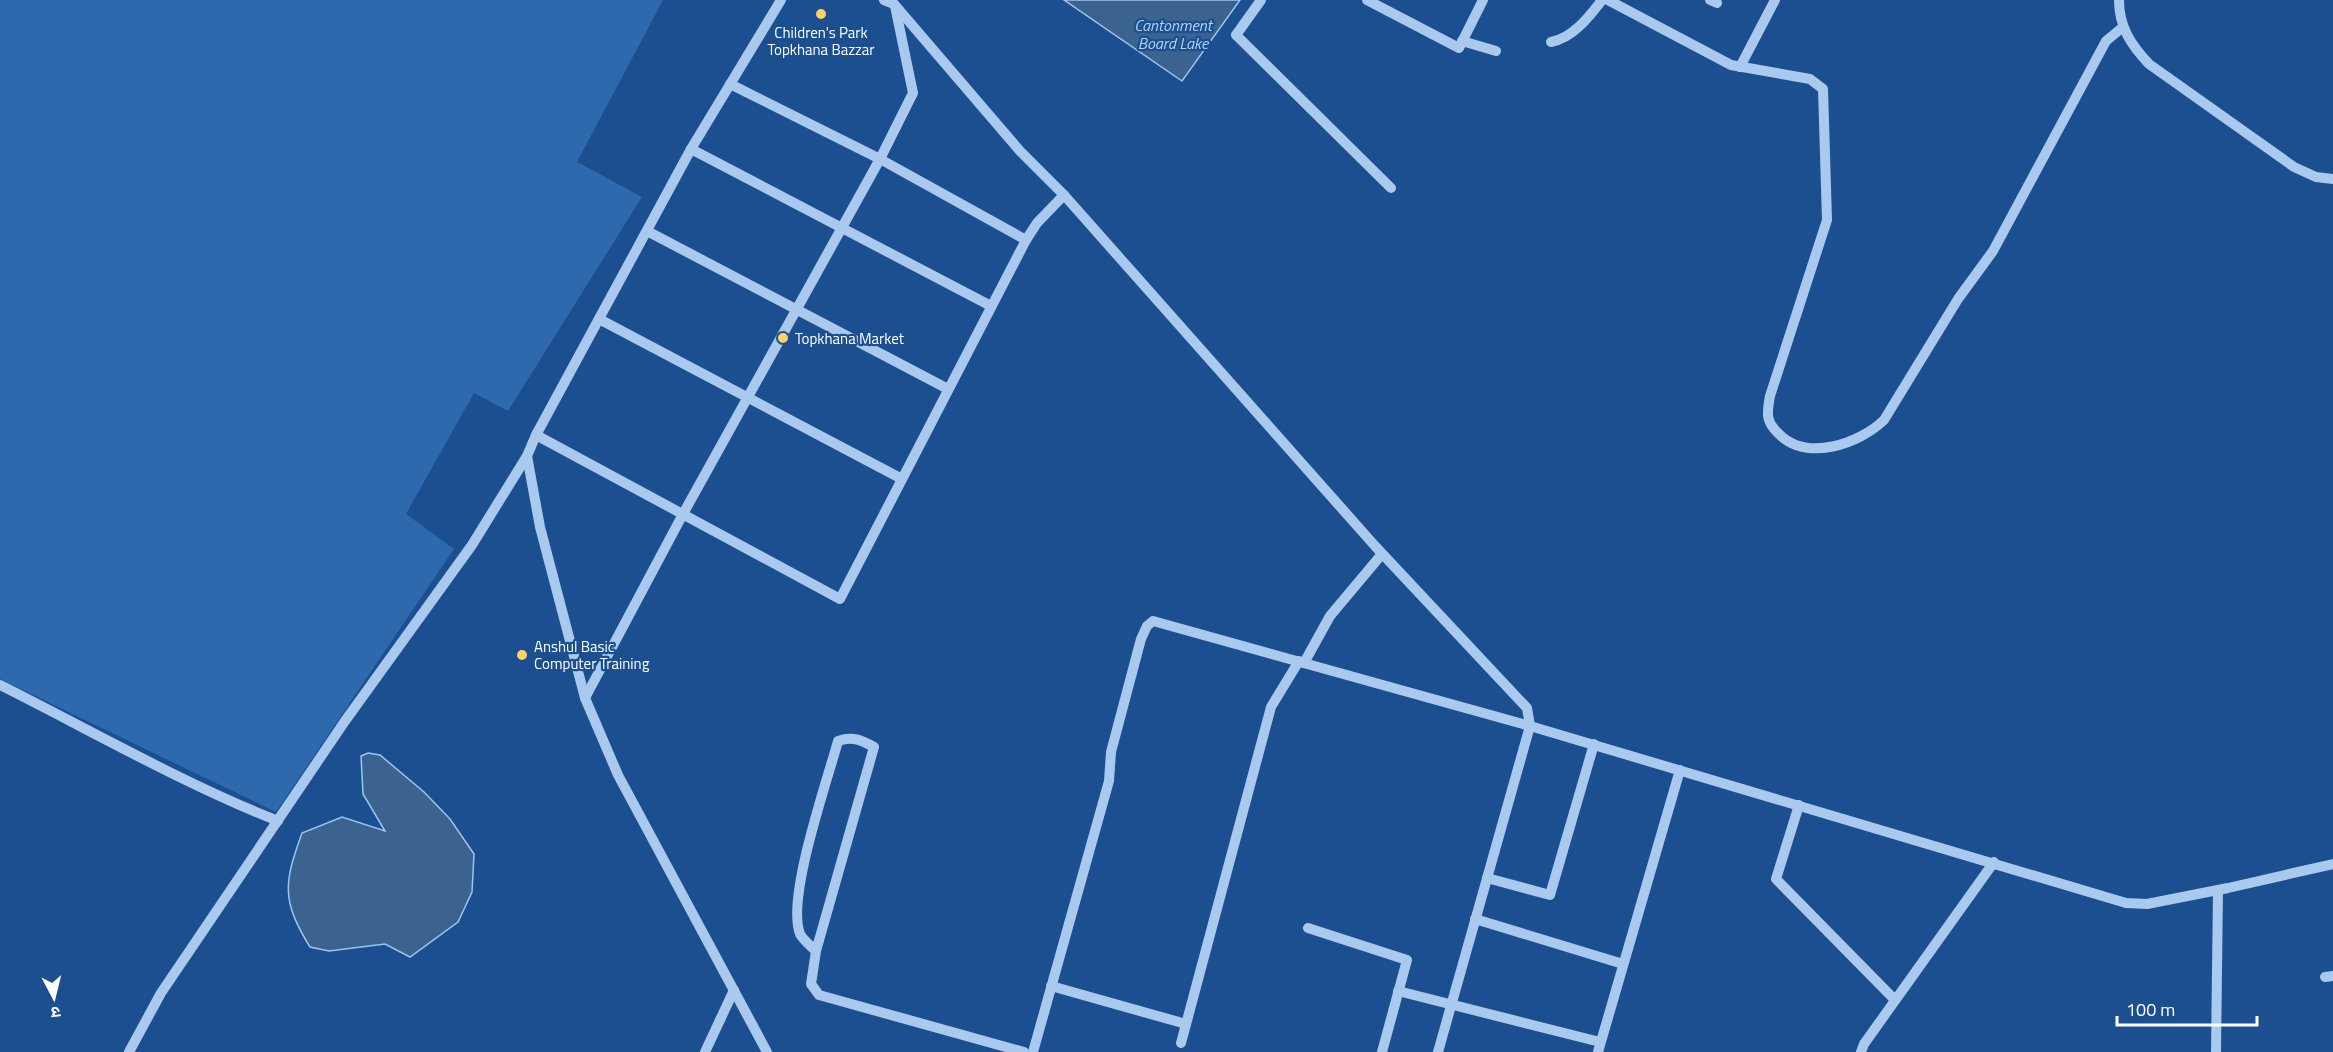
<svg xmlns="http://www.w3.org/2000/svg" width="2333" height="1052" font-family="'Titillium Web','Noto Sans Devanagari',sans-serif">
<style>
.green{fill:#2e69ad}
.water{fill:#3c6290;stroke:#9cc4f0;stroke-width:1.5}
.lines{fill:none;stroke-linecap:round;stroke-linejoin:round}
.minor{stroke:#a9c9ee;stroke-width:10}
.poi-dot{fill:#ffd166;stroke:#1b4f8f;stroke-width:2}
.labels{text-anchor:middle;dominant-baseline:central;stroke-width:4.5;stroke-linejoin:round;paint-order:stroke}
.poi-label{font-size:15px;fill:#fff;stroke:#1b4f8f;text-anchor:start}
.water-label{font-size:16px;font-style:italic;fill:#b5d3f5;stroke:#1b4f8f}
</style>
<rect width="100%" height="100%" fill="#1b4f8f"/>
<path class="green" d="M0 0H663L577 162 642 197 508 411 474 393 406 514 454 549 276 812 0 679Z"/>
<g class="water">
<path d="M1064 0H1240L1182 81Z"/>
<path d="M368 753 380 755 424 792 450 819 474 854 472 892 458 922 410 957 385 944 329 951 310 947C281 900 284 883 302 833L342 817 385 831 363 794 361 756Z"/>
</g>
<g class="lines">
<g class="minor">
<path d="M884 0 894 4 1020 151 1064 195 1375 546 1527 708 1530 726 1438 1052"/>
<path d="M1261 0 1236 35 1391 188"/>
<path d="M1367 0 1459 48 1483 0"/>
<path d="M1608 0 1731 65 1810 79 1823 89 1827 220 1770 396C1767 413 1765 421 1779 434 1807 462 1859 444 1884 420L1958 299 1993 251 2106 41 2123 27"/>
<path d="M1710 0 1717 3"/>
<path d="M2119 0C2119 27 2131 45 2149 64L2294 167 2316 177 2333 179"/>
<path d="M1462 41 1496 51"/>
<path d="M1551 42C1573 38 1589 17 1602 0"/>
<path d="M1740 67 1775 0"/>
<path d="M730 84 880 159 1026 240"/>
<path d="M691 149 991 306"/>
<path d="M647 231 948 389"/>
<path d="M599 319 902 479"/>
<path d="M536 435 840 599 1026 240 1037 223 1064 195"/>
<path d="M527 456 540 527 585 698 618 775 767 1052"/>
<path d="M1304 663 1330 616 1382 554"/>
<path d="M0 685C92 731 182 783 278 821"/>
<path d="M585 698 683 514 880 159 913 93 895 6"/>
<path d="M1799 805 1776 879 1895 1000"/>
<path d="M1487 878 1550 895 1594 744"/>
<path d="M1475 919 1623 964"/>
<path d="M1308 928 1407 960 1382 1052"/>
<path d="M816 951C811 946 803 940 800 934 786 898 827 782 838 741 853 736 861 740 874 747L816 951 811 984 819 995 1024 1052"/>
<path d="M2325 977 2333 976"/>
<path d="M1051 986 1186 1024"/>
<path d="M1398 991 1600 1042"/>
<path d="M1181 1043 1271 707 1299 661"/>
<path d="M129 1052 161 993 345 721 472 545 527 456 536 435 691 149 781 0"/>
<path d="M705 1052 734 990"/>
<path d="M1033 1052 1109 781 1111 752 1141 639 1147 626 1153 621 1530 726 2126 903 2147 904 2228 888 2333 864"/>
<path d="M1598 1052 1680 770"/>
<path d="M1861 1052 1864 1044 1994 862"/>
<path d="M2216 1052 2218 890"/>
</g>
</g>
<g class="poi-dot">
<circle cx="821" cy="14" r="6"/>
<circle cx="783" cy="338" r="6"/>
<circle cx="522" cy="655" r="6"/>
</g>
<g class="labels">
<g class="poi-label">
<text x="821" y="32" text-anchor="middle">Children's Park<tspan x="821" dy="17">Topkhana Bazzar</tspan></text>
<text x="795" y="338">Topkhana Market</text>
<text x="534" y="646">Anshul Basic<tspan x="534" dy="17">Computer Training</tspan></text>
</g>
<g class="water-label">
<text x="1173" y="25">Cantonment<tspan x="1173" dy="18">Board Lake</tspan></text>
</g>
</g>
<g transform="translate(54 998) rotate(173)" stroke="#1b4f8f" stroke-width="4.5" paint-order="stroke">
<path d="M0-4.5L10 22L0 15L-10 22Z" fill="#ffffff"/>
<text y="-9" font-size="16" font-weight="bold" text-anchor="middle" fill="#ffffff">उ</text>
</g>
<path d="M2117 1016v9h140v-9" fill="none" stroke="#ffffff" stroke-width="3"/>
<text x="2126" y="1016" font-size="18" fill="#ffffff" stroke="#1b4f8f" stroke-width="4.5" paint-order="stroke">100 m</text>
</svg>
